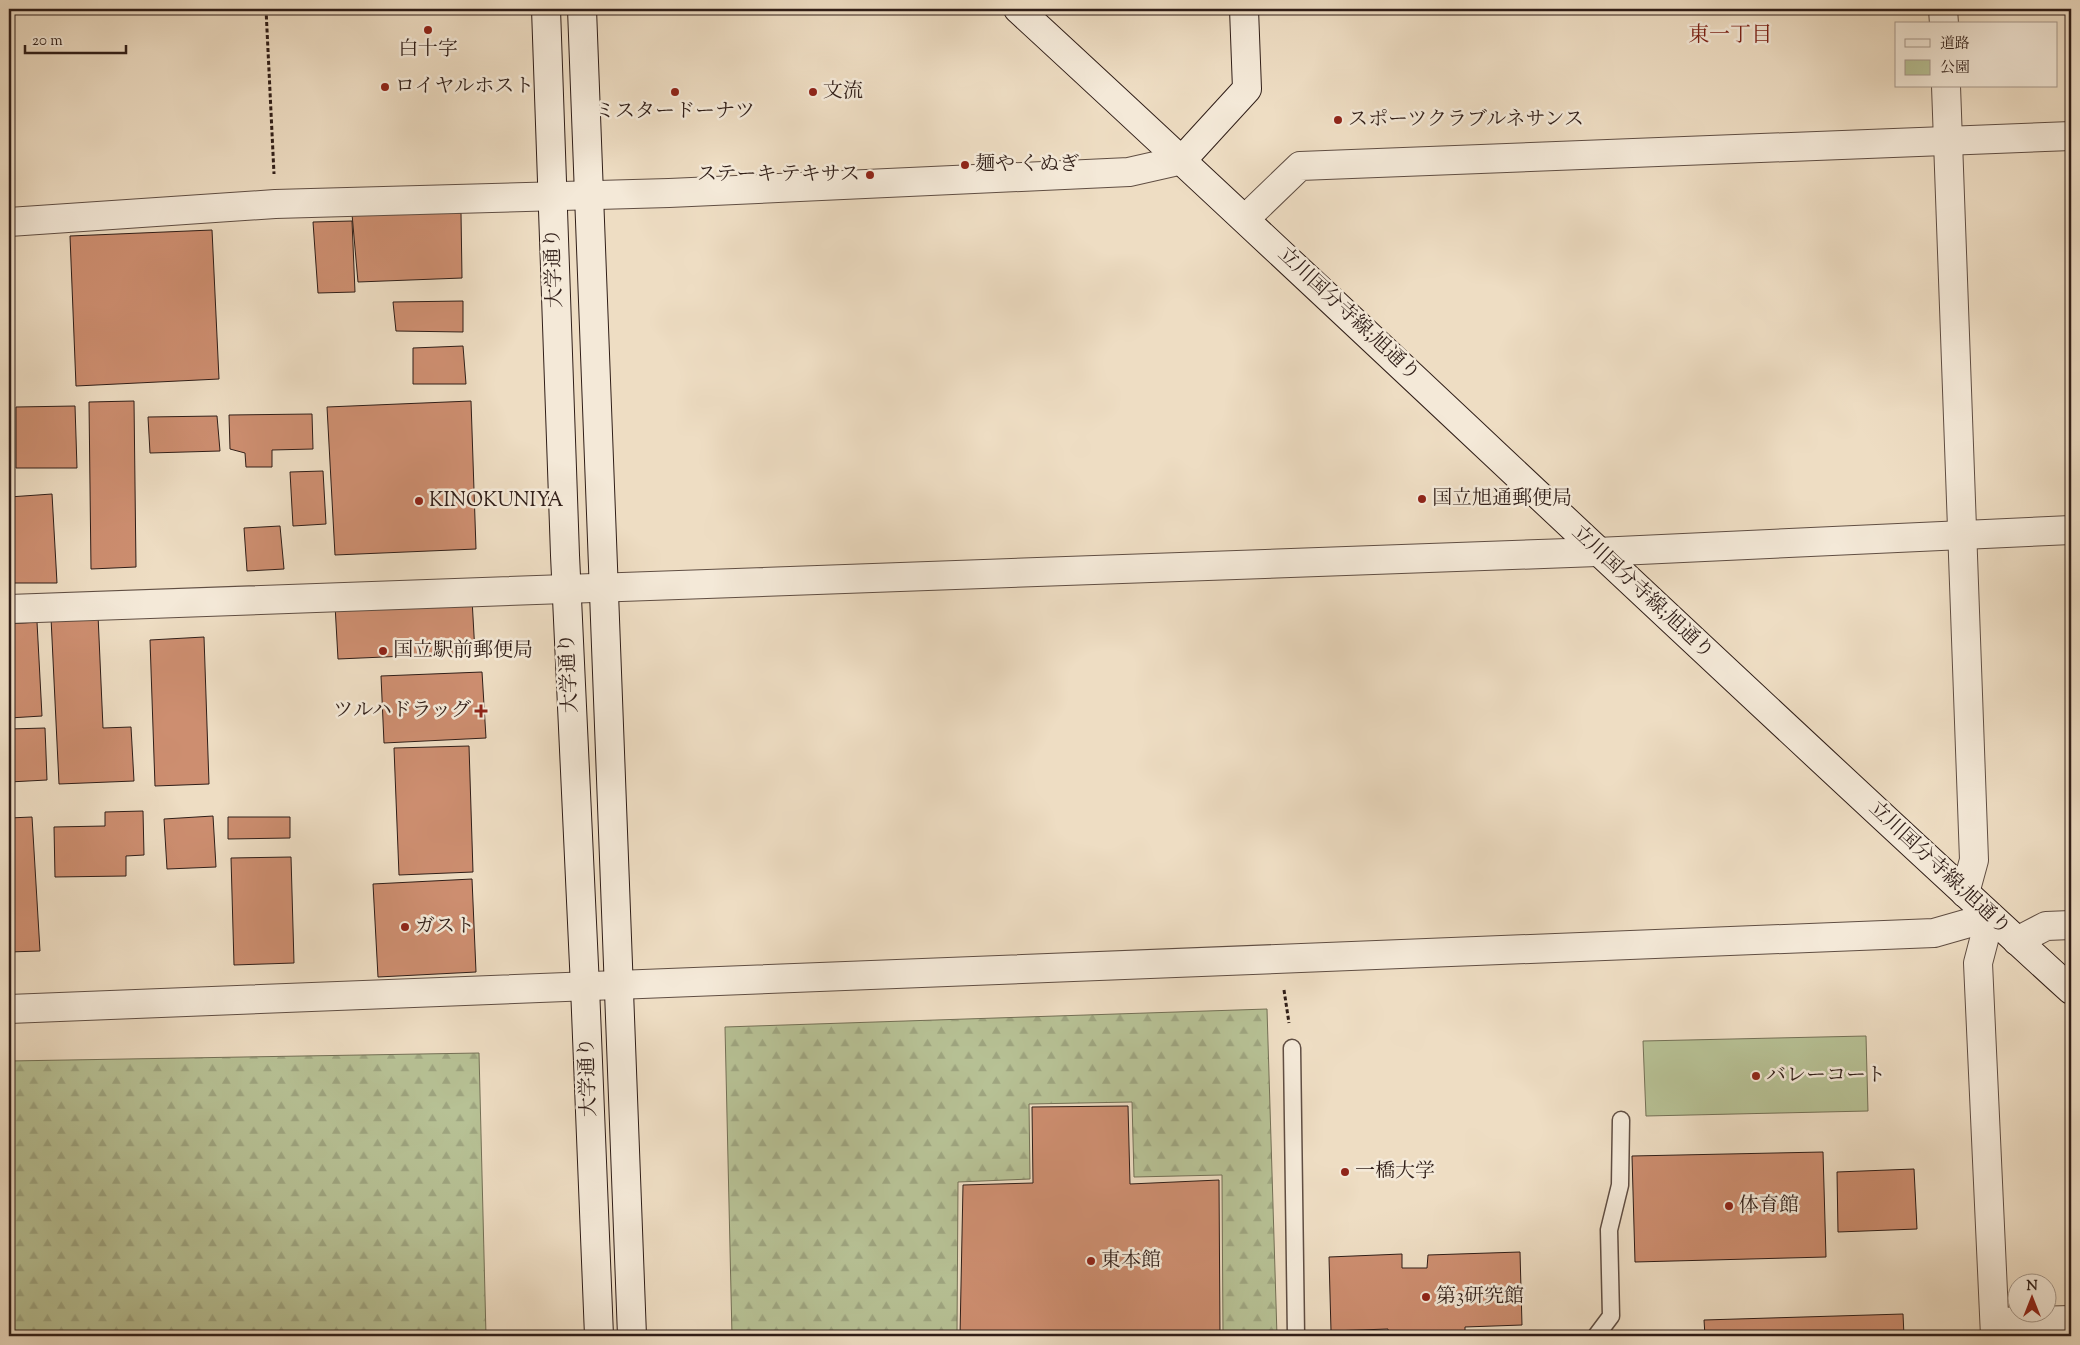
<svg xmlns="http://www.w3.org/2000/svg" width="2080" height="1345" font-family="'Sorts Mill Goudy','Noto Serif JP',serif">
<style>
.green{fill:#b7c195;stroke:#747056}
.forest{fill:url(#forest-firs);stroke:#747056}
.building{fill:#cd8e70;stroke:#301e18}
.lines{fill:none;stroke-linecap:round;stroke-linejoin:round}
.lane-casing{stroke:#604e43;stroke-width:19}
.street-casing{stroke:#604e43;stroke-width:30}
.secondary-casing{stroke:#301e18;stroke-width:30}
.path{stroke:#301e18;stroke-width:3;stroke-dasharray:4 2.5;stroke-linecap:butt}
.lane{stroke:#f4e9d8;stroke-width:16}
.street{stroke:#f4e9d8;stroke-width:28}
.secondary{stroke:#f4e9d8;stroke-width:28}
.poi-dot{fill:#8f2418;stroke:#f4e9d8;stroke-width:2}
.labels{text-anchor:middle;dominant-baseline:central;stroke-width:5;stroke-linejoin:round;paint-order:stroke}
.poi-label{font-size:20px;fill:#301e18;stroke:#f4e9d8;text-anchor:start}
.street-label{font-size:20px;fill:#301e18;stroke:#f4e9d8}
.neighbourhood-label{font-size:21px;fill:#7a1f14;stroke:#f4e9d8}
</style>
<defs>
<pattern id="forest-firs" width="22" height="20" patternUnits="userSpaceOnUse" patternTransform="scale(1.25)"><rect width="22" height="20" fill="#b7c195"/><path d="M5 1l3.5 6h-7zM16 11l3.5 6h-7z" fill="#9ea580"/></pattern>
</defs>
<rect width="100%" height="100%" fill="#eeddc3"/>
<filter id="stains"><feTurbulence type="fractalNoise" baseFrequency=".004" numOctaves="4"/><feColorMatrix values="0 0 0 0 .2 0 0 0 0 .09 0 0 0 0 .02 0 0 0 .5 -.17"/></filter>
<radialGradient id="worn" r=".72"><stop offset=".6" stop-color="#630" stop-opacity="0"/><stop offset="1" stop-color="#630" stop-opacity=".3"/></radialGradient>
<path class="green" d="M1866 1036 1868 1111 1646 1116 1643 1041Z"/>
<g class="forest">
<path d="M1267 1009 1277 1336H1223L1222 1175 1134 1177 1132 1102 1029 1104 1030 1179 958 1182 957 1336H732L725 1027Z"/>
<path d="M479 1053 486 1336H9V1061Z"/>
</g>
<g class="building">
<path d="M461 213 462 278 358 282 352 214Z"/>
<path d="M352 221 355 292 318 293 313 222Z"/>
<path d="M212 230 219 379 76 386 70 236Z"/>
<path d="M463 301V332L396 331 393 302Z"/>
<path d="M463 346 466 384H413V348Z"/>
<path d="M134 401 136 567 91 569 89 402Z"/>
<path d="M471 401 476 549 335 555 327 407Z"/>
<path d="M75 406 77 468H16V407Z"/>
<path d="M312 414 313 449 272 450V467H246L245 453 230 449 229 415Z"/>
<path d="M217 416 220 451 150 453 148 417Z"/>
<path d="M323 471 326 524 293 526 290 472Z"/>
<path d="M52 494 57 583H12L9 497Z"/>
<path d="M280 526 284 569 247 571 244 528Z"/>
<path d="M472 599 475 653 338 659 335 605Z"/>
<path d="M98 615 103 728 131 727 134 781 59 784 51 618Z"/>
<path d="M37 622 42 716 9 718V624Z"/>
<path d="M204 637 209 784 155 786 150 640Z"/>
<path d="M482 672 486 738 384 743 381 676Z"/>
<path d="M45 728 47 780 9 782V729Z"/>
<path d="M469 746 473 872 399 875 394 748Z"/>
<path d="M143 811 144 855 126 856V876L55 877 54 827 105 826V812Z"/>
<path d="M213 816 216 867 167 869 164 819Z"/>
<path d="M32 817 40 951 9 952V818Z"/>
<path d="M228 817H290V838L228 839Z"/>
<path d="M291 857 294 963 234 965 231 858Z"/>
<path d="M472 879 476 972 378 977 373 884Z"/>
<path d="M1128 1106 1130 1184 1219 1180 1220 1336H960L963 1185 1033 1183 1032 1107Z"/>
<path d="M1823 1152 1826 1257 1635 1262 1632 1156Z"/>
<path d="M1914 1169 1917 1229 1838 1232 1837 1172Z"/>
<path d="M1520 1252 1522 1325 1465 1327V1336H1388V1329L1331 1331 1329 1257 1402 1254V1268H1427L1428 1255Z"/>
<path d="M1903 1314 1904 1336H1705L1704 1320Z"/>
</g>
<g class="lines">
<defs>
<g id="lane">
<path d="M1292 1048 1296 1336"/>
<path d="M1596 1336 1611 1316 1609 1230 1620 1185 1621 1120"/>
</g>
<g id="street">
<path d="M1943 9 1944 24"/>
<path d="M1946 86 1974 860 1965 893"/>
<path d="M1246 218 1300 166 2071 136"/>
<path d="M9 222 275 204 669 193 1129 172 1182 160"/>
<path d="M9 609 1597 552 2071 530"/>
<path d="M1990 917 1978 963 1995 1336"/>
<path d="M2017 941 2046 926 2071 925"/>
<path d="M9 1009 1934 933 1990 917"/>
<path d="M1995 1322 2071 1320"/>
</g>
<g id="secondary">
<path d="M546 9 565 555 585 987 599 1336"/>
<path d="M582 9 632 1336"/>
<path d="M1018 9C1371 334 1717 667 2071 990"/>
<path d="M1182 160 1247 89 1244 9"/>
</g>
</defs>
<use href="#lane" class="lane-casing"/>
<use href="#street" class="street-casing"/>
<use href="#secondary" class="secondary-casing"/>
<g class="path">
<path d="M266 9 274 174"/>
<path d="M1284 990 1289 1023"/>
</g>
<use href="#lane" class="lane"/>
<use href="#street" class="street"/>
<use href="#secondary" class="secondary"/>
</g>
<g class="poi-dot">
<circle cx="428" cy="30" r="5"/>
<circle cx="385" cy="87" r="5"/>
<circle cx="675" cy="92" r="5"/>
<circle cx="813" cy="92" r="5"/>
<circle cx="1338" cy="120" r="5"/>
<circle cx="965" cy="165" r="5"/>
<circle cx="870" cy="175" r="5"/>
<circle cx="1422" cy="499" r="5"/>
<circle cx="419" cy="501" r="5"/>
<circle cx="383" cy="651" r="5"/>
<path d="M478.5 703.5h5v5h5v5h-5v5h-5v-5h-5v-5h5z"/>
<circle cx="405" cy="927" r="5"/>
<circle cx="1756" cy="1076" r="5"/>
<circle cx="1345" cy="1172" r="5"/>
<circle cx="1729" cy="1206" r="5"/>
<circle cx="1091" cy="1261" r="5"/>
<circle cx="1426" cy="1297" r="5"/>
</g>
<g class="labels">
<g class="poi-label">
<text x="428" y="50" text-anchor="middle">白十字</text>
<text x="395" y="87">ロイヤルホスト</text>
<text x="823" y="92">文流</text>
<text x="675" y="112" text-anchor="middle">ミスタードーナツ</text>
<text x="1348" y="120">スポーツクラブルネサンス</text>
<text x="975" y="165">麺や くぬぎ</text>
<text x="860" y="175" text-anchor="end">ステーキ テキサス</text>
<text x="1432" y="499">国立旭通郵便局</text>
<text x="429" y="501">KINOKUNIYA</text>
<text x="393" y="651">国立駅前郵便局</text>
<text x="471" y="711" text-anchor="end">ツルハドラッグ</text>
<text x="415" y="927">ガスト</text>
<text x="1766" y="1076">バレーコート</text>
<text x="1355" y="1172">一橋大学</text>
<text x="1739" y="1206">体育館</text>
<text x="1101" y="1261">東本館</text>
<text x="1436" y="1297">第3研究館</text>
</g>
<g class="street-label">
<text transform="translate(555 268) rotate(-92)">大学通り</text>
<text transform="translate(1348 315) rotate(43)">立川国分寺線;旭通り</text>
<text transform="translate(1642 593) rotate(43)">立川国分寺線;旭通り</text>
<text transform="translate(570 673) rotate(-93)">大学通り</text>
<text transform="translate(1939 869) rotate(43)">立川国分寺線;旭通り</text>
<text transform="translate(589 1077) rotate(-92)">大学通り</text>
</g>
<g class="neighbourhood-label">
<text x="1730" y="36">東一丁目</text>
</g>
</g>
<rect width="2080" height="1345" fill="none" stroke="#eeddc3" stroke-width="30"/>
<rect x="10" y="10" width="2060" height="1325" fill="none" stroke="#301e18" stroke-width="2.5"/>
<rect x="15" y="15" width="2050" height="1315" fill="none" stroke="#301e18"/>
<rect x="1895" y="22" width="162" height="65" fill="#f4e9d8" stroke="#a6988b"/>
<rect x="1905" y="39" width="25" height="8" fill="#f4e9d8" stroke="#a6988b"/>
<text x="1940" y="48" font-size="15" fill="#301e18">道路</text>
<rect x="1905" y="60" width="25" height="15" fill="#b7c195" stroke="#a6988b"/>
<text x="1940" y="72" font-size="15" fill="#301e18">公園</text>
<g transform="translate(2032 1298)"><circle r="24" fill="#f4e9d8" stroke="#a6988b"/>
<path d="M0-4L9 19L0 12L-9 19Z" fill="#8f2418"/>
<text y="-8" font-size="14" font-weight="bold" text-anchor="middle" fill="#301e18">N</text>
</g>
<path d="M25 45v8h101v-8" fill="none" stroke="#301e18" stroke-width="2.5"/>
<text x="32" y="45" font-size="15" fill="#301e18" stroke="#f4e9d8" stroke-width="4" paint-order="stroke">20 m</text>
<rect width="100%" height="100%" filter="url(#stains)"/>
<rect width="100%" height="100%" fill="url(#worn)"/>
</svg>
